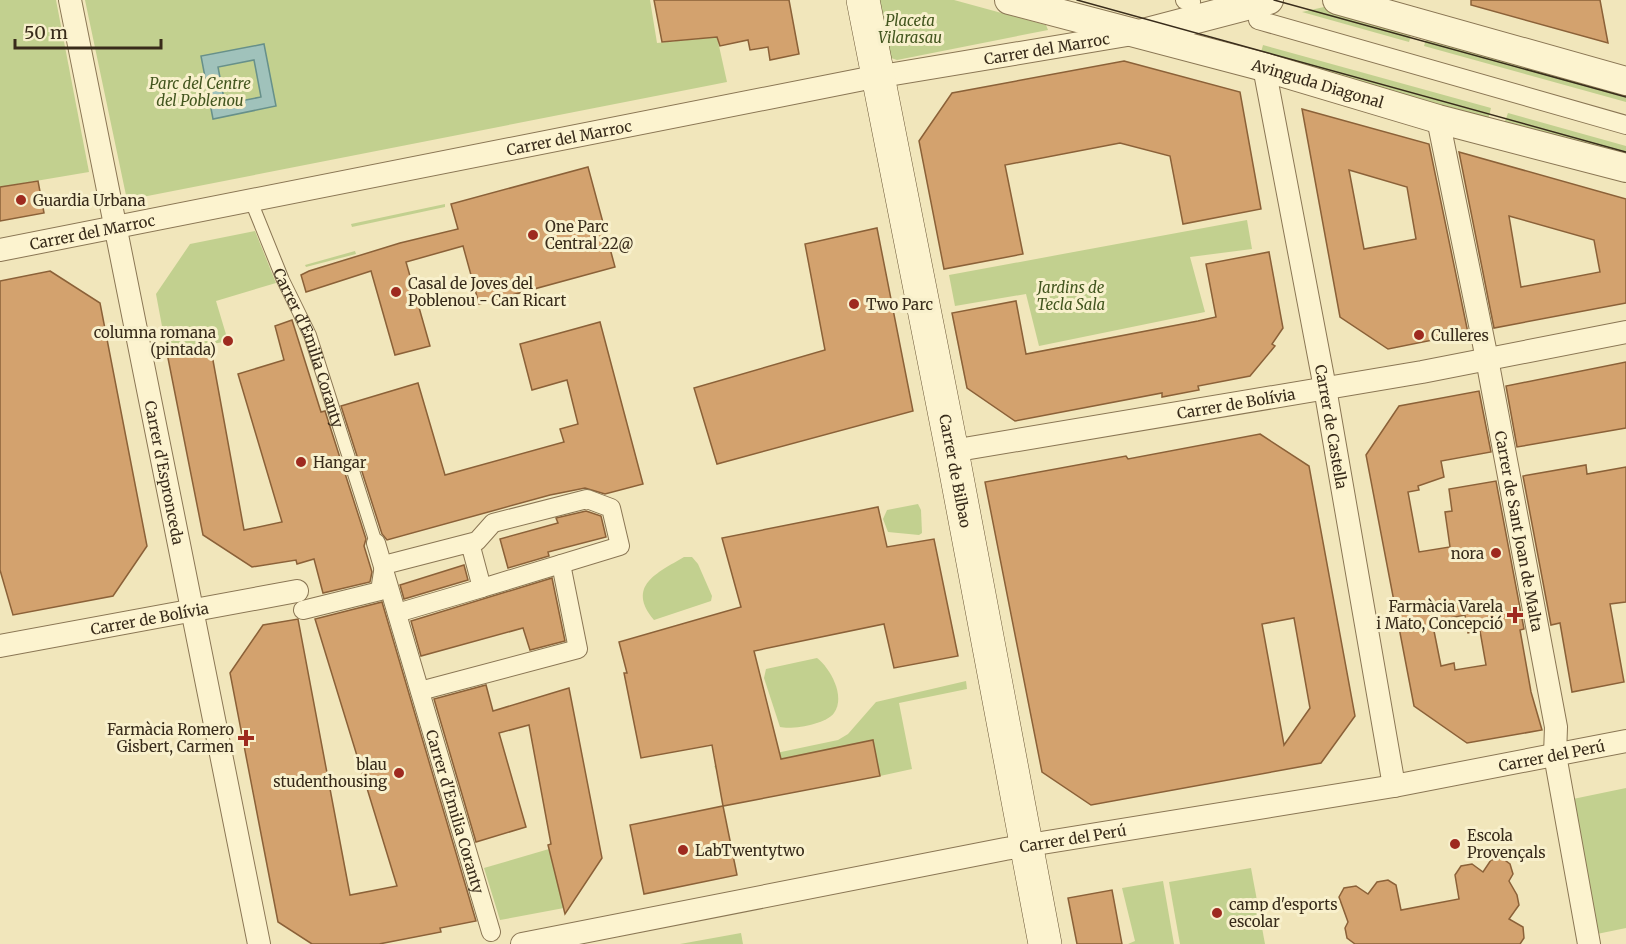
<svg xmlns="http://www.w3.org/2000/svg" width="1626" height="944" font-family="Merriweather,serif">
<style>
.green{fill:#c2d08f}
.water{fill:#a0c2bb;stroke:#67908a;stroke-width:1.5;fill-rule:evenodd}
.building{fill:#d3a26e;stroke:#8b6138;stroke-width:1.5;fill-rule:evenodd}
.lines{fill:none;stroke-linecap:round;stroke-linejoin:round}
.service-casing{stroke:#8a7654;stroke-width:14}
.pedestrian-casing{stroke:#8a7654;stroke-width:20}
.minor-casing{stroke:#8a7654;stroke-width:24}
.tertiary-casing{stroke:#8a7654;stroke-width:30}
.secondary-casing{stroke:#6b5737;stroke-width:34}
.service{stroke:#fcf3cf;stroke-width:12}
.pedestrian{stroke:#fcf3cf;stroke-width:18}
.minor{stroke:#fcf3cf;stroke-width:22}
.tertiary{stroke:#fcf3cf;stroke-width:28}
.secondary{stroke:#fcf3cf;stroke-width:33}
.tram{stroke:#382b1a;stroke-width:1.5}
.poi-dot{fill:#9e2a1f;stroke:#f8f0cc;stroke-width:2}
.labels{text-anchor:middle;dominant-baseline:central;stroke-width:6;stroke-linejoin:round;paint-order:stroke}
.park-label{font-size:15px;font-style:italic;fill:#43561f;stroke:#f8f0cc}
.street-label{font-size:15px;fill:#382b1a;stroke:#f8f0cc}
.poi-label{font-size:15px;fill:#382b1a;stroke:#f8f0cc;text-anchor:start}
</style>
<rect width="100%" height="100%" fill="#f1e6bb"/>
<g class="green">
<path d="M0 0H56L89 172 0 187Z"/>
<path d="M85 0H650L657 43 717 37 727 82 127 200Z"/>
<path d="M873 0H954L1046 25 1048 30 897 60 891 58Z"/>
<path d="M1324 7 1412 32 1409 42 1302 12Z"/>
<path d="M1427 36 1626 91V102L1424 46Z"/>
<path d="M1263 45 1491 108 1488 120 1260 56Z"/>
<path d="M1508 113 1626 146V158L1504 124Z"/>
<path d="M445 204V207L352 227 351 224Z"/>
<path d="M1247 220 1252 249 1190 257 1205 312 1039 346 1026 294 955 306 949 275Z"/>
<path d="M255 231 276 283 216 301 228 341 167 353 156 294 190 244Z"/>
<path d="M355 251 356 254 306 267 305 265Z"/>
<path d="M918 504 921 510 922 533 919 535 888 532 883 519 887 510Z"/>
<path d="M684 557H692L698 564 712 596 711 601 654 620C626 586 657 573 684 557Z"/>
<path d="M817 658C830 668 846 696 834 713 826 724 793 730 780 727L764 678 766 669Z"/>
<path d="M966 681 967 689 899 703 912 769 880 776 873 741 717 771 714 766 838 740 848 734 876 702Z"/>
<path d="M1626 788V928L1597 934 1573 799Z"/>
<path d="M549 849 564 908 500 920 484 868Z"/>
<path d="M1251 868 1265 944H1180L1169 882Z"/>
<path d="M1163 881 1174 944H1128L1135 941 1122 888Z"/>
<path d="M741 933 743 944H680Z"/>
</g>
<path class="water" d="M264 44 276 106 213 119 201 56ZM254 60 261 97 225 104 218 67Z"/>
<g class="building">
<path d="M654 0H789L799 54 770 60 768 47 750 50 748 40 720 46 717 37 662 42Z"/>
<path d="M1471 0H1600L1608 43 1471 5Z"/>
<path d="M1124 61 1240 92 1261 209 1183 224 1170 156 1120 143 1005 165 1023 254 944 269 919 141 952 93Z"/>
<path d="M1302 109 1429 144 1468 333 1388 349 1340 317ZM1349 170 1407 187 1416 239 1364 249Z"/>
<path d="M1459 152 1626 199V303L1494 328ZM1509 216 1594 240 1600 272 1521 287Z"/>
<path d="M588 167 615 267 479 304 463 246 406 262 430 346 395 355 371 271 306 292 301 275 309 271 400 243 458 229 451 204Z"/>
<path d="M38 181 44 213 0 221V187Z"/>
<path d="M877 228 913 411 717 464 694 388 825 350 805 244Z"/>
<path d="M1269 252 1283 328 1272 344 1275 346 1250 376 1198 386 1199 390 1162 397V393L1015 421 967 388 952 313 1016 301 1026 354 1198 321 1216 317 1206 264Z"/>
<path d="M50 271 100 303 147 546 113 596 13 615 0 570V281Z"/>
<path d="M292 320 321 412 325 411 366 539 364 546 372 572 370 582 323 593 314 559 297 564 296 560 252 567 203 535 167 353 210 344 244 530 282 522 238 374 284 360 275 326Z"/>
<path d="M600 322 643 484 605 494 585 488 550 495 387 540 382 534 341 406 418 383 445 475 564 442 560 429 578 424 567 380 532 390 520 344Z"/>
<path d="M1626 362V428L1517 447 1506 386Z"/>
<path d="M1479 391 1491 452 1441 461 1444 477 1418 486 1419 490 1408 492 1419 552 1450 547 1445 512 1452 511 1449 489 1496 481 1524 629 1520 630 1531 692 1542 730 1467 743 1414 706 1366 455 1399 406ZM1465 615 1468 633 1480 631 1486 665 1455 670 1454 663 1441 666 1432 621Z"/>
<path d="M1260 434 1309 466 1355 716 1321 763 1091 805 1042 772 985 482 1126 456 1128 459ZM1294 618 1310 708 1284 745 1262 624Z"/>
<path d="M1586 465 1587 474 1626 467V602L1610 604 1624 682 1572 692 1560 623 1551 625 1523 476Z"/>
<path d="M878 507 887 547 934 539 958 656 894 668 884 624 754 651 781 759 873 740 880 776 723 806 712 745 641 758 624 673H627L619 642 741 607 722 538Z"/>
<path d="M586 511 601 516 606 537 548 552 549 556 508 568 500 539 558 523 556 518Z"/>
<path d="M464 565 468 580 404 599 400 585Z"/>
<path d="M552 578 565 641 530 650 523 628 421 656 411 621Z"/>
<path d="M382 602 476 921 440 928 441 932 379 944H312L278 922 230 673 263 625 298 619 350 895 397 886 315 619Z"/>
<path d="M486 685 493 711 569 688 602 858 565 914 548 845 551 844 529 725 499 733 526 827 476 842 434 699Z"/>
<path d="M723 806 737 875 644 894 630 825Z"/>
<path d="M1502 858 1510 864 1513 874 1509 881 1517 895 1519 905 1509 919 1523 927 1524 938 1520 944H1355L1347 938 1345 928 1348 922 1339 897 1344 888 1356 886 1368 894 1377 882 1388 880 1396 885 1401 910 1459 899 1455 875 1461 866 1472 864 1483 872 1491 860Z"/>
<path d="M1112 890 1122 944H1077L1068 898Z"/>
</g>
<g class="lines">
<defs>
<g id="service">
<path id="s1" d="M251 201 283 280 310 335 376 543"/>
</g>
<g id="pedestrian">
<path d="M1185 0 1191 2"/>
<path d="M1258 20 1626 125"/>
<path id="s2" d="M376 543 491 932"/>
<path d="M303 610 380 591 384 565 477 541 493 523 587 499 611 508 620 546 482 588 470 543"/>
<path d="M397 613 482 588"/>
<path d="M420 691 578 649 561 564"/>
</g>
<g id="minor">
<path id="s3" d="M70 0 259 944"/>
<path id="s4" d="M1264 67 1325 388 1394 786"/>
<path id="s5" d="M1438 119 1487 359 1556 727 1555 755 1589 944"/>
<path id="s6" d="M0 250 864 79 1133 34"/>
<path id="s7" d="M952 451 1422 372 1626 332"/>
<path id="s8" d="M0 646 297 591"/>
<path id="s9" d="M522 944 1005 849 1394 786 1626 741"/>
</g>
<g id="tertiary">
<path id="s10" d="M1009 0 1264 67 1438 119 1626 168"/>
<path d="M1337 0 1626 81"/>
<path d="M1143 33 1269 0"/>
</g>
<g id="secondary">
<path id="s11" d="M863 0 952 451 1045 944"/>
</g>
</defs>
<use href="#service" class="service-casing"/>
<use href="#pedestrian" class="pedestrian-casing"/>
<use href="#minor" class="minor-casing"/>
<use href="#tertiary" class="tertiary-casing"/>
<use href="#secondary" class="secondary-casing"/>
<use href="#service" class="service"/>
<use href="#pedestrian" class="pedestrian"/>
<use href="#minor" class="minor"/>
<use href="#tertiary" class="tertiary"/>
<use href="#secondary" class="secondary"/>
<g class="tram">
<path d="M1077 0 1626 152"/>
<path d="M1274 0 1626 97"/>
</g>
</g>
<g class="poi-dot">
<circle cx="21" cy="200" r="6"/>
<circle cx="533" cy="235" r="6"/>
<circle cx="396" cy="292" r="6"/>
<circle cx="854" cy="304" r="6"/>
<circle cx="1419" cy="335" r="6"/>
<circle cx="228" cy="341" r="6"/>
<circle cx="301" cy="462" r="6"/>
<circle cx="1496" cy="553" r="6"/>
<path d="M1512 606h6v6h6v6h-6v6h-6v-6h-6v-6h6z"/>
<path d="M243 729h6v6h6v6h-6v6h-6v-6h-6v-6h6z"/>
<circle cx="399" cy="773" r="6"/>
<circle cx="1455" cy="844" r="6"/>
<circle cx="683" cy="850" r="6"/>
<circle cx="1217" cy="913" r="6"/>
</g>
<g class="labels">
<g class="park-label">
<text x="910" y="20">Placeta<tspan x="910" dy="17">Vilarasau</tspan></text>
<text x="200" y="83">Parc del Centre<tspan x="200" dy="17">del Poblenou</tspan></text>
<text x="1071" y="287">Jardins de<tspan x="1071" dy="17">Tecla Sala</tspan></text>
</g>
<g class="street-label">
<text stroke="none"><textPath href="#s6" startOffset="1066">Carrer del Marroc</textPath></text>
<text stroke="none"><textPath href="#s10" startOffset="320">Avinguda Diagonal</textPath></text>
<text stroke="none"><textPath href="#s6" startOffset="580">Carrer del Marroc</textPath></text>
<text stroke="none"><textPath href="#s6" startOffset="94">Carrer del Marroc</textPath></text>
<text stroke="none"><textPath href="#s1" startOffset="158">Carrer d'Emilia Coranty</textPath></text>
<text stroke="none"><textPath href="#s7" startOffset="288">Carrer de Bolívia</textPath></text>
<text stroke="none"><textPath href="#s4" startOffset="366">Carrer de Castella</textPath></text>
<text stroke="none"><textPath href="#s3" startOffset="482">Carrer d'Espronceda</textPath></text>
<text stroke="none"><textPath href="#s11" startOffset="480">Carrer de Bilbao</textPath></text>
<text stroke="none"><textPath href="#s5" startOffset="420">Carrer de Sant Joan de Malta</textPath></text>
<text stroke="none"><textPath href="#s8" startOffset="152">Carrer de Bolívia</textPath></text>
<text stroke="none"><textPath href="#s9" startOffset="1047">Carrer del Perú</textPath></text>
<text stroke="none"><textPath href="#s2" startOffset="280">Carrer d'Emilia Coranty</textPath></text>
<text stroke="none"><textPath href="#s9" startOffset="561">Carrer del Perú</textPath></text>
</g>
<g class="poi-label">
<text x="33" y="200">Guardia Urbana</text>
<text x="545" y="226">One Parc<tspan x="545" dy="17">Central 22@</tspan></text>
<text x="408" y="283">Casal de Joves del<tspan x="408" dy="17">Poblenou - Can Ricart</tspan></text>
<text x="866" y="304">Two Parc</text>
<text x="216" y="332" text-anchor="end">columna romana<tspan x="216" dy="17">(pintada)</tspan></text>
<text x="1431" y="335">Culleres</text>
<text x="313" y="462">Hangar</text>
<text x="1484" y="553" text-anchor="end">nora</text>
<text x="1503" y="606" text-anchor="end">Farmàcia Varela<tspan x="1503" dy="17">i Mato, Concepció</tspan></text>
<text x="234" y="729" text-anchor="end">Farmàcia Romero<tspan x="234" dy="17">Gisbert, Carmen</tspan></text>
<text x="387" y="764" text-anchor="end">blau<tspan x="387" dy="17">studenthousing</tspan></text>
<text x="1467" y="835">Escola<tspan x="1467" dy="17">Provençals</tspan></text>
<text x="695" y="850">LabTwentytwo</text>
<text x="1229" y="904">camp d'esports<tspan x="1229" dy="17">escolar</tspan></text>
</g>
</g>
<path d="M15 39v9h146v-9" fill="none" stroke="#382b1a" stroke-width="3"/>
<text x="24" y="39" font-size="18" fill="#382b1a" stroke="#f8f0cc" stroke-width="4.5" paint-order="stroke">50 m</text>
</svg>
